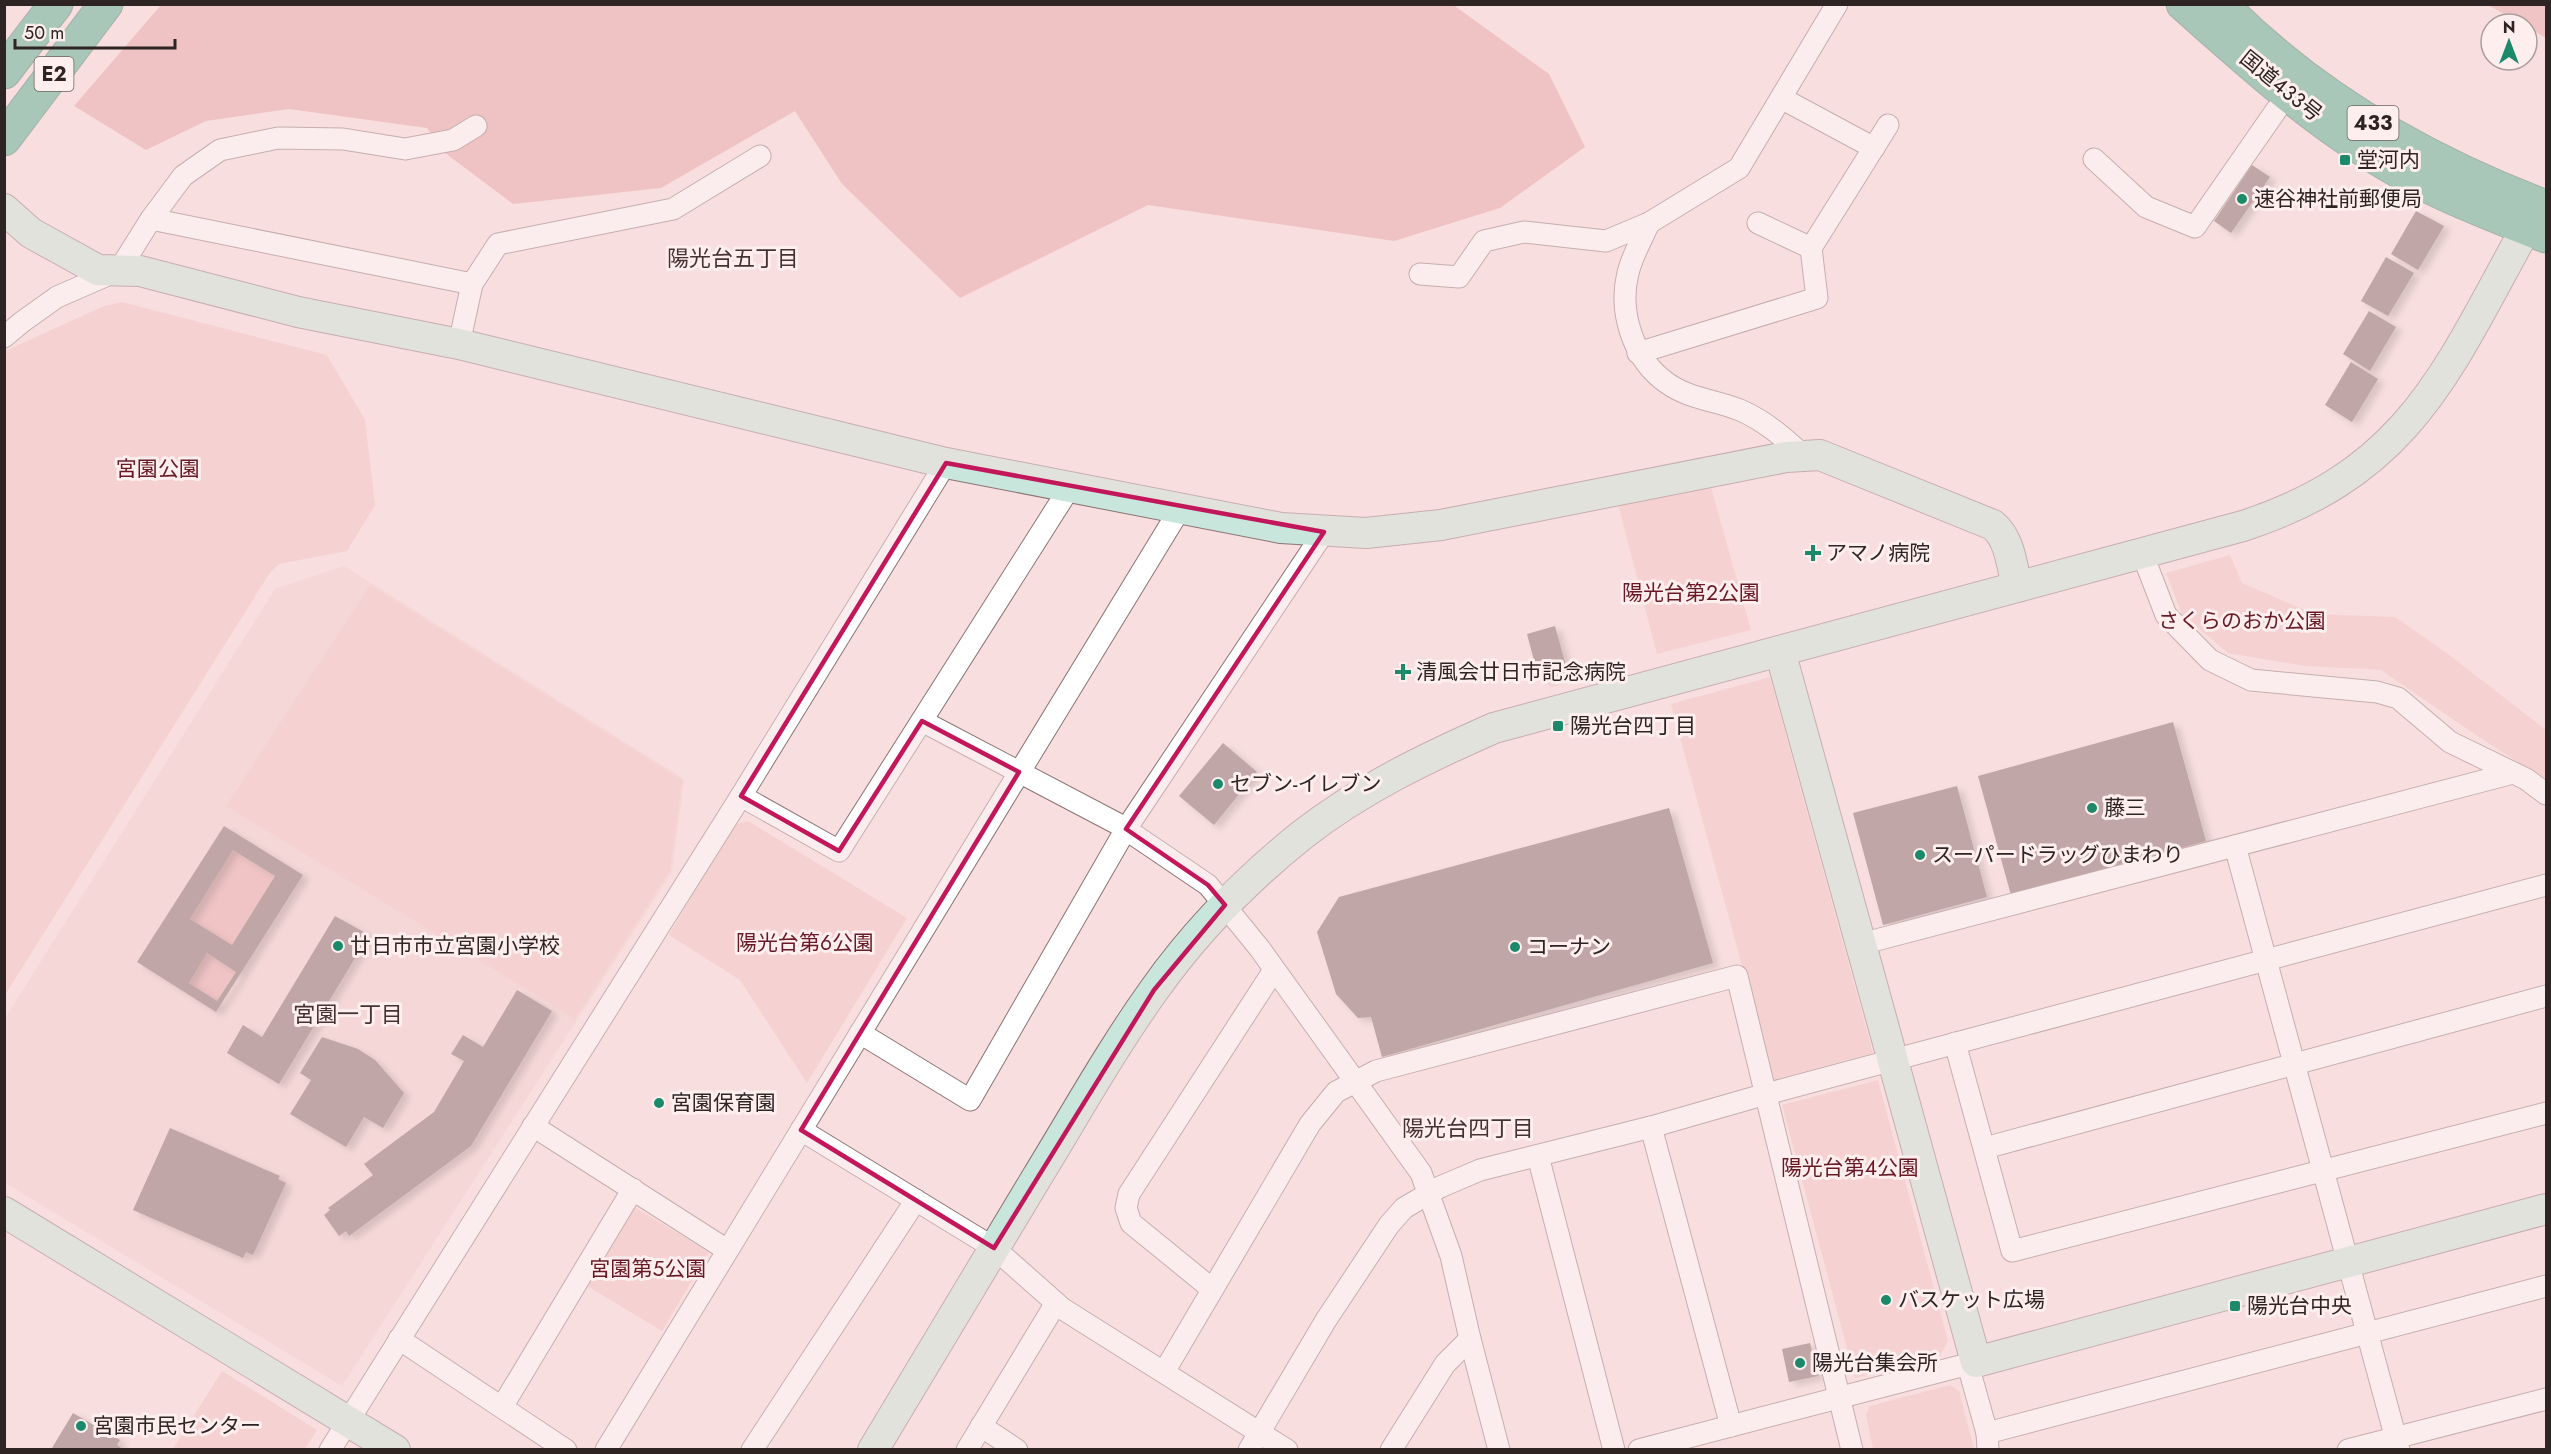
<svg xmlns="http://www.w3.org/2000/svg" width="2551" height="1454" font-family="Jost,'Noto Sans JP',sans-serif">
<style>
.built{fill:#f1cfcf}
.green{fill:#f2c2c2}
.forest{fill:#e5a1a3}
.water{fill:#e6a2a4}
.building{fill:#7b6464;fill-rule:evenodd;filter:url(#shadow)}
.lines{fill:none;stroke-linecap:round;stroke-linejoin:round}
.street-casing{stroke:#8b7474;stroke-width:23}
.secondary-casing{stroke:#8b7474;stroke-width:32}
.highway-casing{stroke:#3e7b66;stroke-width:35}
.street{stroke:#fff;stroke-width:21}
.secondary{stroke:#c8e6dc;stroke-width:30}
.highway{stroke:#47aa89;stroke-width:33}
.marked{fill:none;stroke:#c2185b;stroke-width:4.5;stroke-linejoin:round}
.poi-dot{fill:#1a8a6a;stroke:#feeeee;stroke-width:2}
.labels{text-anchor:middle;dominant-baseline:central;stroke-width:6;stroke-linejoin:round;paint-order:stroke}
.shield{fill:#feeeee;stroke:#6c6161;stroke-width:1.5}
.shield-label{font-size:20px;font-weight:bold;fill:#2e2424}
.street-label{font-size:21px;fill:#2e2424;stroke:#feeeee}
.poi-label{font-size:21px;fill:#2e2424;stroke:#feeeee;text-anchor:start}
.park-label{font-size:21px;fill:#681924;stroke:#feeeee}
.neighbourhood-label{font-size:22px;fill:#463232;stroke:#feeeee}
</style>
<defs>
<filter id="shadow"><feDropShadow dx="6" dy="4" stdDeviation="3" flood-color="#0004"/></filter>
</defs>
<rect width="100%" height="100%" fill="#f8dede"/>
<path class="built" d="M344 566 684 779 672 872 342 1386 5 1183 4 1020 275 589Z"/>
<g class="green">
<path d="M122 302 327 355 365 420 375 505 347 551 279 564 269 574 5 995V351L104 306Z"/>
<path d="M1710 484 1751 630 1657 654 1618 504Z"/>
<path d="M2230 555 2242 583 2314 614 2395 617 2448 654 2546 730V780L2479 737 2381 670 2305 666 2228 653 2182 614 2166 573Z"/>
<path d="M370 585 682 780 670 870 575 1019 226 806Z"/>
<path d="M1770 677 1873 1053 1773 1080 1671 704Z"/>
<path d="M748 821 907 918 807 1083 740 980 669 935 733 825Z"/>
<path d="M1878 1080 1948 1341 1940 1356 1855 1378 1782 1105Z"/>
<path d="M634 1207 709 1252 662 1331 587 1286Z"/>
<path d="M222 1371 317 1430 305 1449H173Z"/>
<path d="M1950 1385 1959 1391 1974 1449H1873L1866 1415 1870 1406Z"/>
</g>
<path class="forest" d="M1452 4 1549 74 1585 147 1500 208 1394 241 1148 205 960 298 842 184 795 111 661 188 513 204 445 153 427 128 289 109 206 121 146 150 74 106 161 5Z"/>
<g class="water">
<path d="M2488 5H2546V38L2527 27V24H2522Z"/>
<path d="M233 850 275 876 232 945 190 919Z"/>
<path d="M207 953 236 972 217 1001 189 983Z"/>
</g>
<g class="building">
<path d="M2252 165 2270 177 2231 233 2214 221Z"/>
<path d="M2416 211 2444 226 2418 270 2391 254Z"/>
<path d="M2386 257 2414 273 2388 316 2361 301Z"/>
<path d="M2369 311 2396 327 2370 371 2343 354Z"/>
<path d="M2351 362 2378 379 2352 422 2325 405Z"/>
<path d="M1555 626 1568 673 1545 680 1537 672 1527 634Z"/>
<path d="M2173 722 2206 841 2011 895 1978 776Z"/>
<path d="M1223 743 1257 772 1214 825 1179 796Z"/>
<path d="M1957 786 1987 897 1883 925 1853 813Z"/>
<path d="M1669 808 1713 963 1382 1057 1371 1017 1358 1018 1336 994 1317 932 1339 897Z"/>
<path d="M224 826 303 875 216 1012 137 962ZM233 850 275 876 232 945 190 919ZM207 953 236 972 217 1001 189 983Z"/>
<path d="M335 916 369 935 279 1084 227 1053 243 1025 262 1037Z"/>
<path d="M517 990 552 1011 471 1146 349 1236 346 1231 339 1236 324 1215 330 1210 328 1208 373 1175 364 1164 434 1112 464 1061 451 1054 463 1035 483 1047Z"/>
<path d="M322 1037 358 1049 375 1060 404 1093 383 1128 364 1117 346 1147 290 1114 311 1080 300 1073Z"/>
<path d="M170 1128 280 1176 278 1179 286 1183 253 1255 246 1252 243 1258 133 1210Z"/>
<path d="M1810 1343 1818 1376 1789 1382 1782 1349Z"/>
<path d="M73 1413 120 1440 117 1445 124 1450 52 1448Z"/>
</g>
<g class="lines">
<defs>
<g id="street">
<path d="M1781 98 1874 148"/>
<path d="M2094 159 2146 207 2195 227 2277 109"/>
<path d="M151 219 472 284"/>
<path d="M1649 223C1642 239 1632 256 1628 273 1618 313 1634 360 1667 383 1689 399 1716 400 1740 410 1765 421 1783 437 1803 455"/>
<path d="M1758 223 1811 248"/>
<path d="M1420 274 1459 277 1484 241 1524 232 1606 241 1649 223 1739 168 1837 4"/>
<path d="M4 337 22 322 57 297 119 270 151 219 183 176 220 150 278 138 343 139 405 149 453 140 476 126"/>
<path d="M459 344 472 284 498 244 673 209 760 156"/>
<path d="M1638 353 1817 298 1811 248 1888 125"/>
<path d="M2142 553 2166 615 2210 660 2251 680 2377 692 2398 698 2450 742 2526 779 2546 794"/>
<path d="M922 721 1118 824 1208 885 1260 949 1421 1173 1451 1256 1470 1339 1499 1450"/>
<path d="M741 796 839 851 1070 487"/>
<path d="M2235 846 2399 1450"/>
<path d="M1861 944 2513 773"/>
<path d="M860 1033 970 1100 1126 829 1324 532"/>
<path d="M1955 1043 2012 1251 2546 1113"/>
<path d="M533 1126 727 1250"/>
<path d="M1651 1127 1731 1426"/>
<path d="M801 1130 994 1248 1063 1309 1287 1450"/>
<path d="M1985 1148 2546 996"/>
<path d="M1538 1156 1614 1450"/>
<path d="M1212 1289 1131 1223 1126 1208 1129 1194 1274 970"/>
<path d="M399 1339 566 1450"/>
<path d="M1968 1365 1987 1433 1988 1450"/>
<path d="M1164 1372 1310 1124 1336 1092 1376 1071 1737 976 1852 1450"/>
<path d="M502 1407 633 1189"/>
<path d="M981 1426 1017 1450"/>
<path d="M1987 1433 2546 1286"/>
<path d="M330 1450 741 796 946 463"/>
<path d="M606 1450 1180 509"/>
<path d="M752 1450 916 1200"/>
<path d="M967 1450 1056 1303"/>
<path d="M1249 1450 1326 1320 1389 1225 1404 1208 1440 1187 1480 1170 1651 1127 1766 1094 2546 885"/>
<path d="M1391 1450 1445 1364 1470 1339"/>
<path d="M1639 1450 1976 1362"/>
<path d="M2348 1450 2546 1399"/>
</g>
<g id="secondary">
<path d="M4 209 31 233 98 270 140 271 298 312 459 344 946 463 1281 528 1366 533 1441 525 1786 457 1820 455 1993 525C2010 539 2012 566 2017 587"/>
<path d="M1780 651 1976 1362 2546 1209"/>
<path d="M4 1212 395 1450"/>
<path d="M873 1450C927 1359 983 1268 1037 1177 1075 1115 1111 1050 1154 990 1195 932 1246 880 1302 835 1361 789 1426 758 1494 728L2243 526C2405 473 2444 378 2520 239L2531 227 2546 219"/>
</g>
<g id="highway">
<path d="M2183 4C2243 57 2301 110 2369 153 2424 189 2486 212 2546 236"/>
<path d="M2221 4C2311 96 2427 162 2546 207"/>
<path d="M4 72 56 4"/>
<path d="M4 139 106 4"/>
</g>
</defs>
<use href="#street" class="street-casing"/>
<use href="#secondary" class="secondary-casing"/>
<use href="#highway" class="highway-casing"/>
<use href="#street" class="street"/>
<use href="#secondary" class="secondary"/>
<use href="#highway" class="highway"/>
</g>
<path d="M0 0H2551V1454H0ZM946 463 1324 532 1126 829 1208 885 1225 905 1154 990 994 1248 801 1130 1019 772 922 721 839 851 741 796Z" fill="#f8dede" fill-opacity=".55" fill-rule="evenodd"/>
<path class="marked" d="M946 463 1324 532 1126 829 1208 885 1225 905 1154 990 994 1248 801 1130 1019 772 922 721 839 851 741 796Z"/>
<g class="poi-dot">
<rect x="2339" y="154" width="12" height="12" rx="3"/>
<circle cx="2242" cy="199" r="6"/>
<path d="M1810 544h6v6h6v6h-6v6h-6v-6h-6v-6h6z"/>
<path d="M1400 663h6v6h6v6h-6v6h-6v-6h-6v-6h6z"/>
<rect x="1552" y="720" width="12" height="12" rx="3"/>
<circle cx="1218" cy="784" r="6"/>
<circle cx="2092" cy="808" r="6"/>
<circle cx="1920" cy="855" r="6"/>
<circle cx="338" cy="946" r="6"/>
<circle cx="1515" cy="947" r="6"/>
<circle cx="659" cy="1103" r="6"/>
<circle cx="1886" cy="1300" r="6"/>
<rect x="2229" y="1300" width="12" height="12" rx="3"/>
<circle cx="1800" cy="1363" r="6"/>
<circle cx="81" cy="1426" r="6"/>
</g>
<g class="labels">
<g class="shield">
<rect x="34.5" y="57" width="39" height="34" rx="4.5"/>
<rect x="2347.5" y="106" width="51" height="34" rx="4.5"/>
</g>
<g class="shield-label">
<text x="54" y="74">E2</text>
<text x="2373" y="123">433</text>
</g>
<g class="street-label">
<text transform="translate(2281 86) rotate(39)">国道433号</text>
</g>
<g class="poi-label">
<text x="2357" y="160">堂河内</text>
<text x="2254" y="199">速谷神社前郵便局</text>
<text x="1826" y="553">アマノ病院</text>
<text x="1416" y="672">清風会廿日市記念病院</text>
<text x="1570" y="726">陽光台四丁目</text>
<text x="1230" y="784">セブン-イレブン</text>
<text x="2104" y="808">藤三</text>
<text x="1932" y="855">スーパードラッグひまわり</text>
<text x="350" y="946">廿日市市立宮園小学校</text>
<text x="1527" y="947">コーナン</text>
<text x="671" y="1103">宮園保育園</text>
<text x="1898" y="1300">バスケット広場</text>
<text x="2247" y="1306">陽光台中央</text>
<text x="1812" y="1363">陽光台集会所</text>
<text x="93" y="1426">宮園市民センター</text>
</g>
<g class="park-label">
<text x="158" y="469">宮園公園</text>
<text x="1691" y="593">陽光台第2公園</text>
<text x="2242" y="621">さくらのおか公園</text>
<text x="805" y="943">陽光台第6公園</text>
<text x="1850" y="1168">陽光台第4公園</text>
<text x="648" y="1269">宮園第5公園</text>
</g>
<g class="neighbourhood-label">
<text x="733" y="258">陽光台五丁目</text>
<text x="348" y="1014">宮園一丁目</text>
<text x="1468" y="1128">陽光台四丁目</text>
</g>
</g>
<rect width="2551" height="1454" fill="none" stroke="#2e2424" stroke-width="12"/>
<g transform="translate(2509 42)"><circle r="28" fill="#feeeee" stroke="#ab9d9d" stroke-width="1.5"/>
<path d="M0-4.5L10 22L0 15L-10 22Z" fill="#1a8a6a"/>
<text y="-9" font-size="16" font-weight="bold" text-anchor="middle" fill="#2e2424">N</text>
</g>
<path d="M15 39v9h160v-9" fill="none" stroke="#2e2424" stroke-width="3"/>
<text x="24" y="39" font-size="18" fill="#2e2424" stroke="#feeeee" stroke-width="4.5" paint-order="stroke">50 m</text>
</svg>
